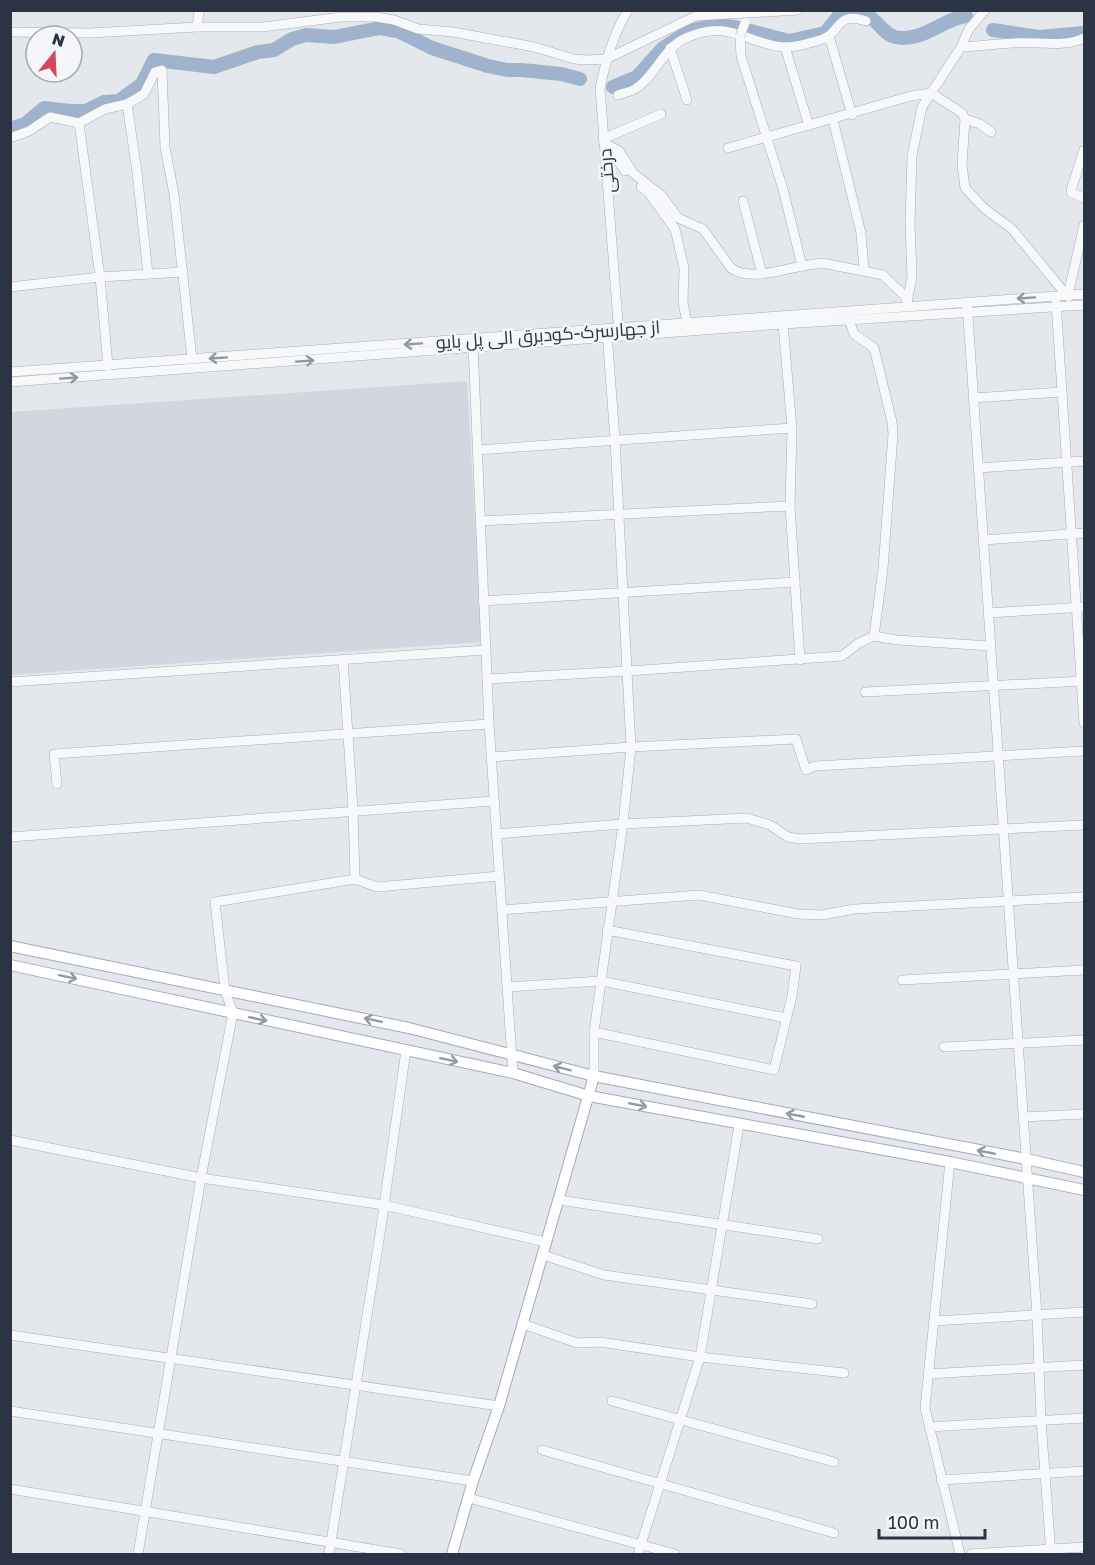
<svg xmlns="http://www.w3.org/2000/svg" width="1095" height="1565" font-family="'Golos Text',Cairo,sans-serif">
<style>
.built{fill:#d2d6de}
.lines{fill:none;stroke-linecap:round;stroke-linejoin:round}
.river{stroke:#9fb4cc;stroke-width:14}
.minor-casing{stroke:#a9aeb7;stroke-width:10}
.major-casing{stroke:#a3abb8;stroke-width:12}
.minor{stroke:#f7f8fa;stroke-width:9}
.major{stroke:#fff;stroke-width:10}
.minor-bridge-casing{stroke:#a9aeb7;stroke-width:10;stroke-linecap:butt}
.minor-bridge{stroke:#f7f8fa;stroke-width:9}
.oneway{stroke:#9196a0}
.oneway2{stroke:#959aa2}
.labels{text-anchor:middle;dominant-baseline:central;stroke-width:5;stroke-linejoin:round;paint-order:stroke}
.street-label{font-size:18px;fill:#2b3445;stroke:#f4f6f9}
</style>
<rect width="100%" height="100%" fill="#e4e7ec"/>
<path class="built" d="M467 381 482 642 11 675V412Z"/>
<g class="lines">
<g class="river">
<path d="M993 30 1039 37 1084 33"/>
<path d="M613 87 637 77 663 48 689 31 715 25 735 27 789 41 825 33 841 13C848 13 858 12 865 14 876 18 883 34 895 37 922 43 942 19 966 16"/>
<path d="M10 129 25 124 44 108 70 111H86L104 102 119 101 142 84 154 60 214 67 258 52 274 50 292 39 306 35 334 37 380 28 400 32 432 48 488 66 507 70H522L561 74 580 79"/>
</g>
<defs>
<g id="minor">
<path d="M197 27 199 10"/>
<path d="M10 32 90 33 197 27H263L341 17H376L394 20 418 29 453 32 534 47 574 59 586 60 606 59 696 16 798 10"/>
<path d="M740 36 741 56 783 189 802 266 822 263 883 275 908 299"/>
<path d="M829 36 852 115"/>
<path d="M785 47 809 126"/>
<path d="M961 47C978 46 996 44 1013 43 1036 41 1064 48 1084 38"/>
<path d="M670 48 687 100"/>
<path d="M618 95C623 93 630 92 635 89 656 76 663 48 686 38 731 18 745 44 784 47 794 48 810 43 820 40 842 34 835 10 866 21"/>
<path d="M127 104 137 172 148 274"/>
<path d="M965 119 980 124 991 132"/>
<path d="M833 120 861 233 864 270"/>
<path d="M79 123 100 277 108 366"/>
<path d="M10 138 29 131 50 117 79 123 105 109 127 104 144 94 155 72 162 70 165 147 174 194 192 359"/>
<path d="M603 139 661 114"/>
<path d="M604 143 619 151 633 173 661 195 678 218 703 229 731 268C747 281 783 270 802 266"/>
<path d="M728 148 911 96 931 93 962 113 965 119 962 165 965 188 985 209 1012 229 1068 297"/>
<path d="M1084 150 1071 190 1072 193 1084 198"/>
<path d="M605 153 615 156 625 171"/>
<path d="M641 187 648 192 675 229 684 268 683 302 687 323"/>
<path d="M743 201 762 274"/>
<path d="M10 287 100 277 183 272"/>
<path d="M1068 295 1084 225"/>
<path d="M907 302 912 277 910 224 912 156 922 107 961 47 969 29 985 10"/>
<path d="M1056 302 1084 723"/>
<path d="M967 303 1037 1315 1041 1420 1051 1554"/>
<path d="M849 320 854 334 874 348 892 422 893 434 883 569 874 636"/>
<path d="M783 324 792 428 790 506 800 660"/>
<path d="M619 335 600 88C606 60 613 35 628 10"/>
<path d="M473 345 489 724 513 1073"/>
<path d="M10 372 1084 294"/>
<path d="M10 382 783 324 1084 305"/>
<path d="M973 398 1062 392"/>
<path d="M477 450 792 428"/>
<path d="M978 468 1084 461"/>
<path d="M480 521 790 506"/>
<path d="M983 540 1084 533"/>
<path d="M483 601 795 582"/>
<path d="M988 613 1084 607"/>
<path d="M343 660 353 810 355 879"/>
<path d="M487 679 628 671 842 656 859 643 874 636 897 640 991 646"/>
<path d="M10 682 486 650"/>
<path d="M865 692 1084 681"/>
<path d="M491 757 631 747 796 739 806 770 815 766 1084 751"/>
<path d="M57 784 54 754 489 724"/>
<path d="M496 834 623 824 747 818 770 825 788 837 800 839 1084 825"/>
<path d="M10 837 494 801"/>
<path d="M502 910 699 895 798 914 821 915 855 909 1084 897"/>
<path d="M902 980 1084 970"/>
<path d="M507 987 601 981 786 1018"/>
<path d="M594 1032 774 1070 792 996 796 966 607 930"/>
<path d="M944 1047 1084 1040"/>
<path d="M594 1076V1032L623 824 631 747 615 440 607 332"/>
<path d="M1023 1117 1084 1114"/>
<path d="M10 1140 201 1178 384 1205 546 1242"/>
<path d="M950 1162 925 1408 960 1554"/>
<path d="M559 1200 818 1239"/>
<path d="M543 1255 604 1275 812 1304"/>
<path d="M934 1321 1084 1312"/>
<path d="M523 1324 577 1343 600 1342 700 1357 844 1373"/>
<path d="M10 1335 499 1406"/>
<path d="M928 1374 1084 1365"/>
<path d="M612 1401 834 1462"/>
<path d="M10 1411 473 1481"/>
<path d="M929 1427 1084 1418"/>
<path d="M542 1450 834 1533"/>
<path d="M941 1480 1084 1471"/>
<path d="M10 1489 401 1554"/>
<path d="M469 1498 675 1554"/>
<path d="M138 1554 201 1178 233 1013 225 990 215 902 355 879 377 887 499 876"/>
<path d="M329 1554 380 1234 406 1050"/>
<path d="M638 1554 700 1357 739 1125"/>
<path d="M971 1554 1084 1547"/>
</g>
<g id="major">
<path d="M10 946 409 1028 594 1076 1026 1159 1084 1172"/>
<path d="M10 965 513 1073 589 1096 950 1162 1084 1190"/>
<path d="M452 1554 473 1481 499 1406 594 1076"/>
</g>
</defs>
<use href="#minor" class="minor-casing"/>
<use href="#major" class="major-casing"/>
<use href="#minor" class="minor"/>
<use href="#major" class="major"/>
<defs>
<path id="minor-bridge" d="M740 36 745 23"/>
</defs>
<use href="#minor-bridge" class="minor-bridge-casing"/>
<use href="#minor-bridge" class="minor-bridge"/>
</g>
<defs><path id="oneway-shaft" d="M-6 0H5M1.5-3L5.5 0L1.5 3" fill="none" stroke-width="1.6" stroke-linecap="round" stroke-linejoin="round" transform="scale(1.5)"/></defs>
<g class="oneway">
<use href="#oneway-shaft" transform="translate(1026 298) rotate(176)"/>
<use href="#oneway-shaft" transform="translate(413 344) rotate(176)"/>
<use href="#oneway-shaft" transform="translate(218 358) rotate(176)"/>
<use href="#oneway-shaft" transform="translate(305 361) rotate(-4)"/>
<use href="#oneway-shaft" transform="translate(69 378) rotate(-4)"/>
</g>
<g class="oneway2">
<use href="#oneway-shaft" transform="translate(68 977) rotate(12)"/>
<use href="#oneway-shaft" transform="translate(258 1019) rotate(12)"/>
<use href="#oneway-shaft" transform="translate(373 1020) rotate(-168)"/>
<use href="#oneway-shaft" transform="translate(449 1060) rotate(12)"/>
<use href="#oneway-shaft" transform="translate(562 1068) rotate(-165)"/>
<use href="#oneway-shaft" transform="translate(638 1105) rotate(11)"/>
<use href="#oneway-shaft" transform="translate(795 1115) rotate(-169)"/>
<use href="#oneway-shaft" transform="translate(986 1152) rotate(-169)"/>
</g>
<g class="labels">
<g class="street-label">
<text transform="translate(606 171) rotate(-95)">درختی</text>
<text transform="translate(548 334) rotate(-4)">از جهارسرک-کودبرق الی پل بایو</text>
</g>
</g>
<rect width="1095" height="1565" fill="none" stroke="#2b3445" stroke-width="24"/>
<g transform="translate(54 54) rotate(18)"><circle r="28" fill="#f4f6f9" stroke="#a4a8b1" stroke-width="1.5"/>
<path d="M0-4.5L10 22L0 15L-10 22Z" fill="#d1495b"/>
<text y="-9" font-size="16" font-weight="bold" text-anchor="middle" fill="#2b3445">N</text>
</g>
<path d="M879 1529v9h106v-9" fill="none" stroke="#2b3445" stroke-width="3"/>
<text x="888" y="1529" font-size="18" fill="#2b3445" stroke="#f4f6f9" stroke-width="4.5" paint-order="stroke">100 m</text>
</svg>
